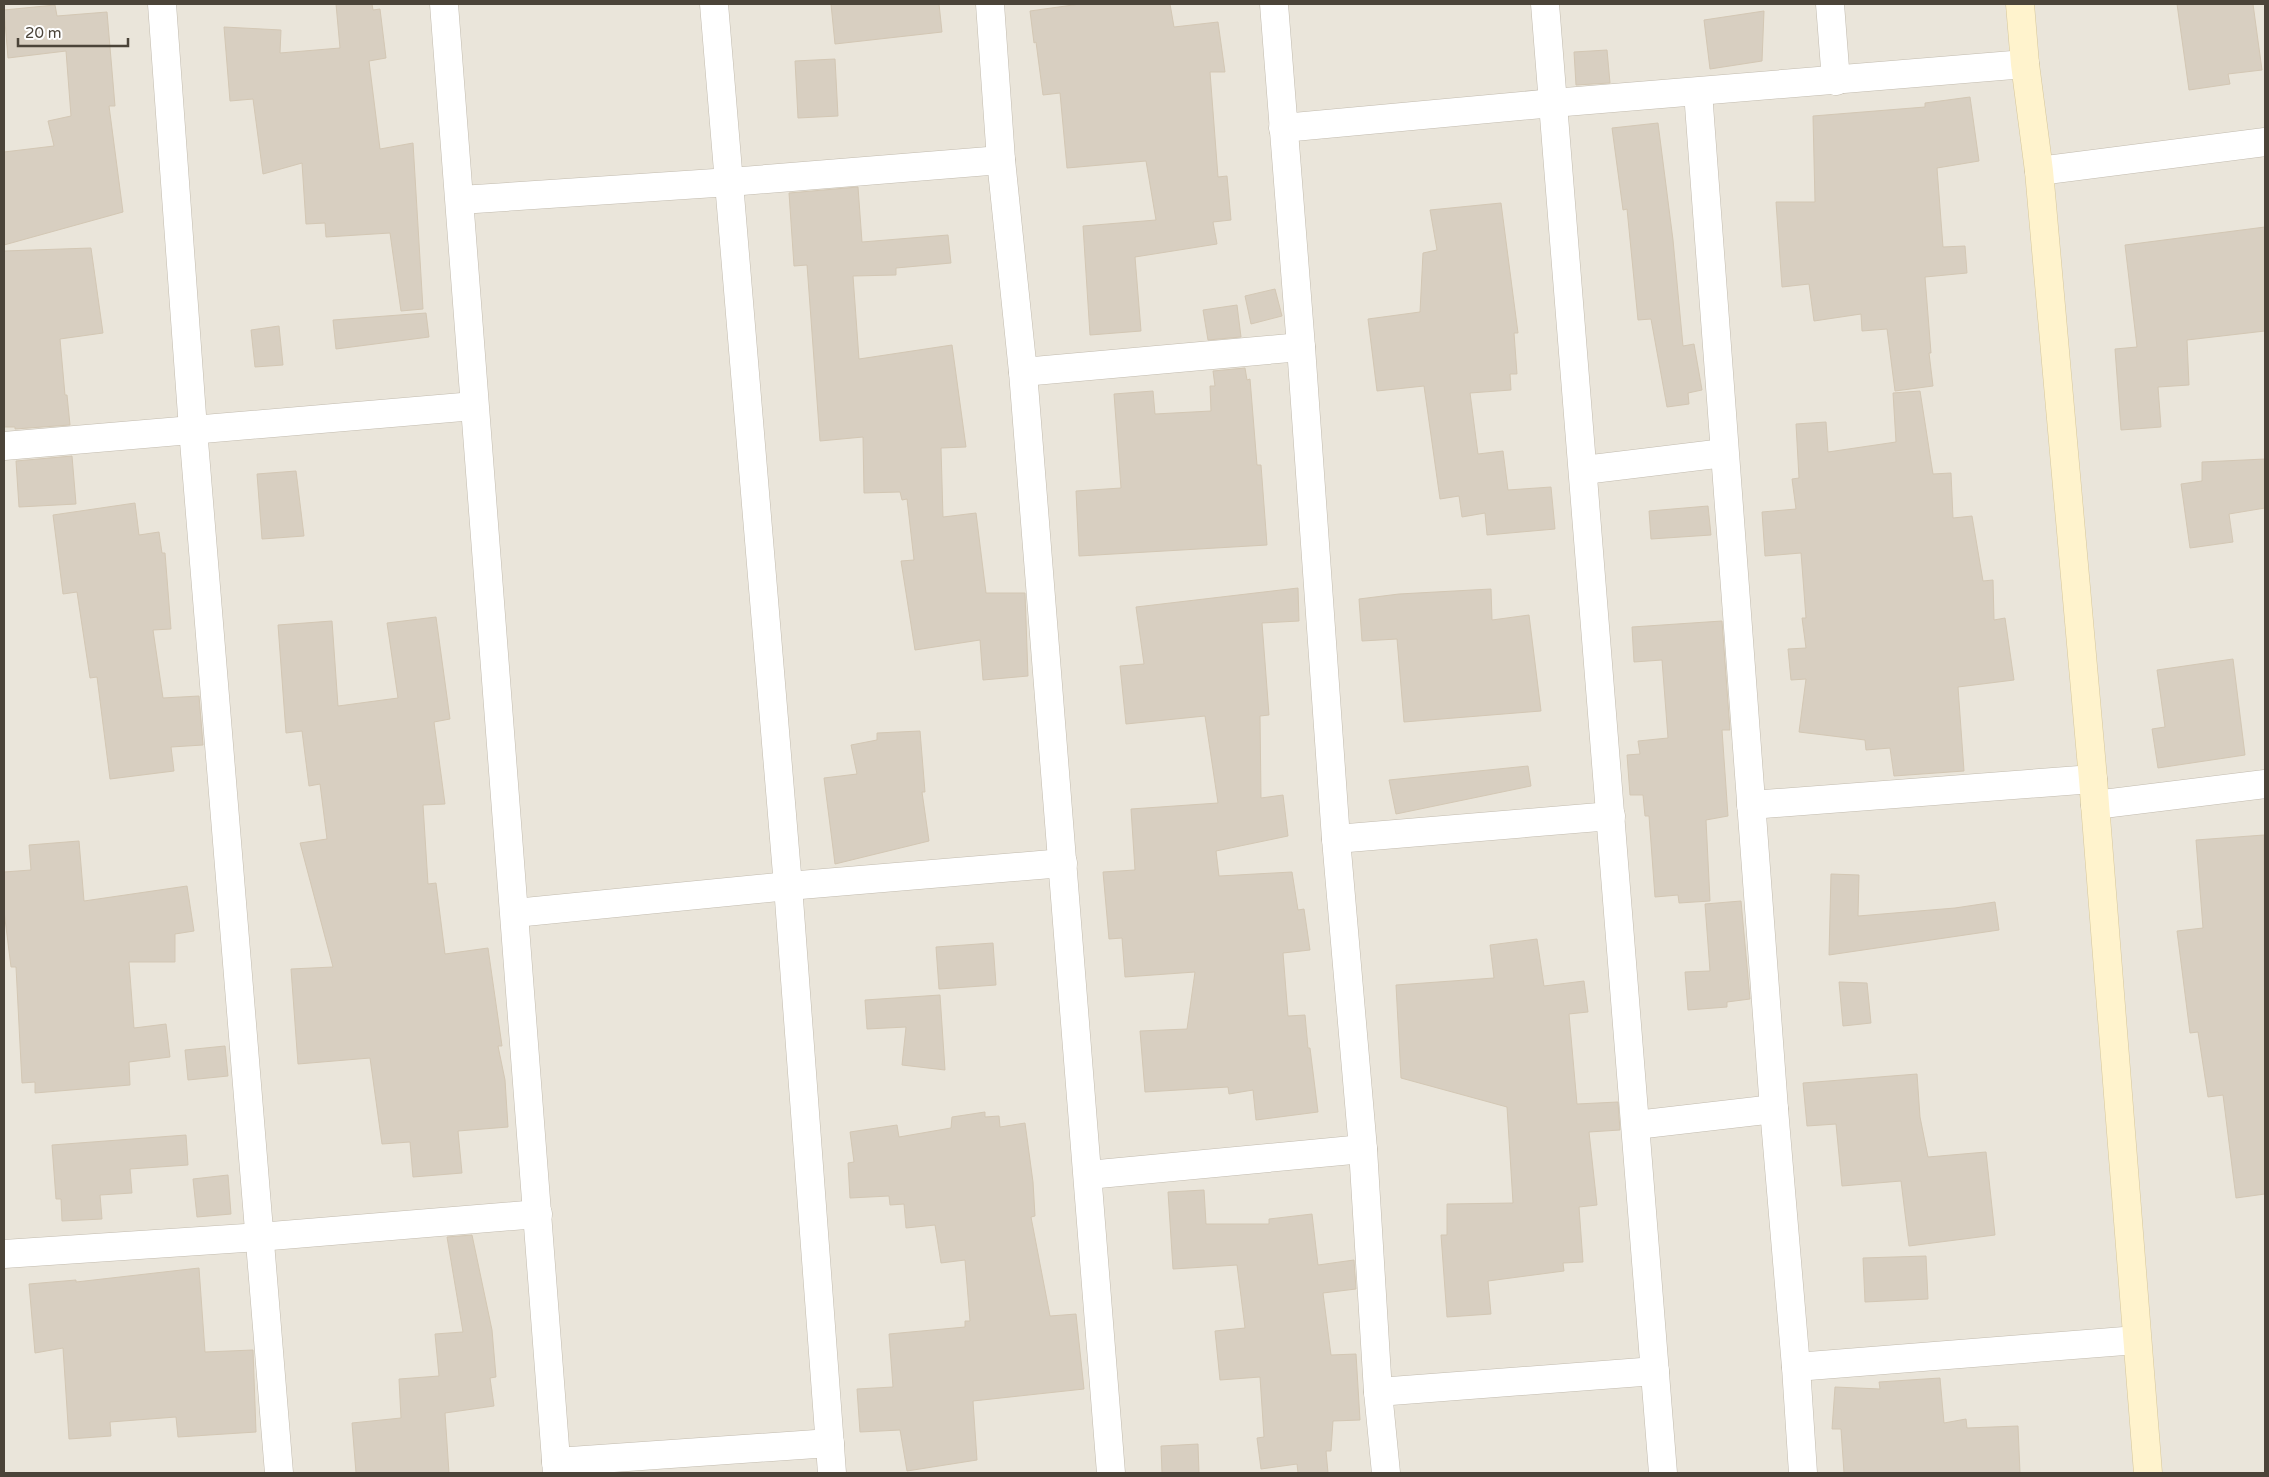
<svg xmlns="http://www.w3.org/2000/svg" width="2269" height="1477" font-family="'Varela Round',sans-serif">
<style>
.residential{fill:#eae5da}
.building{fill:#d8cfc1;stroke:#d3c7b4}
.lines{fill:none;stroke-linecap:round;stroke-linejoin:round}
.street-casing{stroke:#c2bbae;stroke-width:29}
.secondary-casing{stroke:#d6c79b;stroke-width:29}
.street{stroke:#fff;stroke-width:28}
.secondary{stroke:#fff3cd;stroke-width:28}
</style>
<rect width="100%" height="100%" fill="#f6f3ec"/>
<rect class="residential" x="4" y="4" width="2261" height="1469"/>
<g class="building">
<path d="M336 4H372L373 10 380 9 386 58 369 61 380 149 413 143 423 309 401 311 390 233 326 237 325 223 306 224 302 163 263 174 253 99 230 101 224 27 281 30 280 53 340 48Z"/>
<path d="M831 4H939L942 32 835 44Z"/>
<path d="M1080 4H1170L1174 27 1218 22 1225 72H1210L1218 177 1227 176 1231 220 1213 222 1217 244 1135 257 1141 331 1090 335 1083 226 1156 220 1146 161 1067 168 1060 93 1043 95 1036 42 1034 43 1030 11Z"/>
<path d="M2177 4H2253L2262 70 2228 74 2230 84 2189 90Z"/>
<path d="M55 5 57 16 107 12 115 106H109L123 212 4 245V152L54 146 48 121 71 116 66 51 8 58 4 10Z"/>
<path d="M1764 11 1762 61 1710 69 1704 20Z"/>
<path d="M1607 50 1610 83 1576 85 1574 52Z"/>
<path d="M835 59 838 116 798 118 795 61Z"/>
<path d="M1970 97 1979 161 1937 168 1943 247 1965 246 1967 273 1925 277 1931 353H1929L1933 386 1895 391 1887 329 1862 331 1861 314 1814 321 1809 284 1782 287 1776 202H1815L1813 116 1925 107V103Z"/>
<path d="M1658 123 1673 240 1683 346 1694 344 1702 390 1688 393 1689 404 1667 407 1651 319 1638 320 1627 209 1623 210 1612 128Z"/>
<path d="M858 187 862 242 948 235 951 263 896 268V275L853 276 859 359 952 345 966 447 941 448 943 517 976 513 986 593H1025L1028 676 983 680 980 640 915 650 901 561 914 560 907 499 902 500 900 492 864 493 863 437 820 441 807 265 794 266 789 193Z"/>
<path d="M1501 203 1518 333H1514L1517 374H1510L1511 390 1470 393 1478 454 1503 451 1508 490 1551 487 1555 529 1487 535 1485 513 1462 517 1459 496 1440 499 1424 386 1377 391 1368 319 1420 312 1423 253 1437 250 1430 210Z"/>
<path d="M2265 227V331L2187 340 2189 385 2158 387 2161 427 2121 430 2115 349 2137 347 2125 245Z"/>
<path d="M91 248 103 333 60 339 65 395H67L70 425 15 429V427H4V251Z"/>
<path d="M1275 289 1282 316 1251 324 1245 296Z"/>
<path d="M1237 305 1241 337 1208 340 1203 310Z"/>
<path d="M426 313 429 337 336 349 333 320Z"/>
<path d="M279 326 283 365 255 367 251 330Z"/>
<path d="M1245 368 1247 380 1250 379 1257 465H1261L1267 545 1079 556 1076 491 1121 488 1114 394 1153 391 1155 414 1211 411 1210 386H1215L1213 371Z"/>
<path d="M1920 391 1933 474 1951 473 1953 518 1972 516 1983 581 1993 580 1994 620 2005 618 2014 680 1958 687 1964 771 1894 776 1890 748 1866 750 1865 740 1799 732 1806 679 1791 680 1788 649 1806 648 1802 618H1806L1801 553 1765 556 1762 512 1796 509 1792 479 1799 478 1796 424 1826 422 1828 452 1896 442 1893 393Z"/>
<path d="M72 456 76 504 19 507 16 461Z"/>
<path d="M2265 459V508L2229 514 2233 542 2190 548 2181 484 2202 481V462Z"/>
<path d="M296 471 304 536 262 539 257 474Z"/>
<path d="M135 503 139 535 159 532 162 553H165L171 629 153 630 163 698 199 696 203 745 171 747 174 771 110 779 97 677 90 678 77 592 63 594 53 515Z"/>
<path d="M1708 506 1711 535 1651 539 1649 511Z"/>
<path d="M1298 588 1299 621 1262 623 1269 715 1260 716 1261 798 1283 795 1288 836 1216 851 1219 876 1292 872 1298 910 1304 909 1310 950 1283 953 1288 1016 1305 1015 1308 1048H1310L1318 1112 1256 1120 1253 1090 1229 1094 1228 1087 1145 1092 1140 1031 1187 1029 1195 972 1125 977 1122 938 1109 939 1103 872 1135 870 1131 809 1218 803 1205 716 1126 724 1120 666 1144 664 1136 607Z"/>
<path d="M1491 589 1492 620 1529 615 1541 711 1404 722 1397 639 1362 641 1359 599 1399 594Z"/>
<path d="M436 617 450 719 434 722 445 804 423 805 428 884 436 883 445 954 488 948 502 1046H498L505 1080 508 1127 458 1131 462 1173 413 1177 410 1142 382 1144 370 1058 298 1064 291 969 333 967 300 843 327 839 320 784 309 786 302 731 286 733 278 625 332 621 338 706 398 698 387 623Z"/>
<path d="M1722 621 1730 730H1722L1728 816 1706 820 1710 901 1679 903 1678 895 1655 897 1649 816H1645L1643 795H1630L1627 755 1640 754 1638 741 1668 738 1662 660 1634 662 1632 627Z"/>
<path d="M2233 659 2245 755 2158 768 2152 729 2165 727 2157 670Z"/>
<path d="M920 731 925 792H922L929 841 835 864 824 778 857 774 851 745 877 740V733Z"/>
<path d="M1528 766 1531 786 1396 814 1389 780Z"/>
<path d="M2264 835 2265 1194 2236 1198 2223 1095 2208 1097 2198 1032 2190 1033 2177 931 2203 928 2196 840Z"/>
<path d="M79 841 84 901 187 886 194 931 175 934V962H129L134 1028 166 1024 170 1057 129 1062 130 1085 35 1093V1082L22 1083 16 967H11L4 911V872L31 870 29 845Z"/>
<path d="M1831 874 1859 875 1858 916 1955 908 1995 902 1999 930 1829 955Z"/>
<path d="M1741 901 1750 999 1727 1002V1007L1688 1010 1685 972 1710 971 1705 904Z"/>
<path d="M1537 939 1544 986 1584 981 1588 1012 1569 1014 1577 1104 1618 1102 1620 1130 1589 1132 1597 1205 1579 1207 1583 1262 1563 1263 1564 1271 1488 1281 1491 1314 1447 1317 1441 1235H1447V1204L1513 1203 1507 1107 1401 1078 1396 985 1494 978 1490 945Z"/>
<path d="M993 943 996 985 939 989 936 947Z"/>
<path d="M1839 982 1867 983 1871 1023 1843 1026Z"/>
<path d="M940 995 945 1070 902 1065 906 1027 867 1029 865 1000Z"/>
<path d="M225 1046 228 1076 188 1080 185 1050Z"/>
<path d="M1917 1074 1920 1117 1928 1157 1986 1152 1995 1235 1909 1246 1901 1181 1842 1186 1836 1124 1807 1126 1803 1083Z"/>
<path d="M985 1112V1117L999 1116 1000 1127 1025 1123 1033 1182 1035 1216 1031 1217 1050 1316 1076 1314 1084 1389 973 1401 977 1460 907 1471 900 1430 860 1432 857 1389 893 1387 889 1334 965 1327V1321H970L965 1260 941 1263 935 1225 906 1228 904 1204 890 1205 889 1196 850 1198 848 1163 854 1162 850 1132 897 1125 899 1137 951 1128 952 1117Z"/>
<path d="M186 1135 188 1165 130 1169 132 1193 100 1195 102 1219 62 1221 61 1199H56L52 1145Z"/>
<path d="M228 1175 231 1214 197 1217 193 1179Z"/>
<path d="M1204 1190 1206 1224H1269V1219L1312 1214 1318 1265 1354 1260 1356 1289 1323 1293 1331 1355 1356 1354 1360 1420 1333 1421 1331 1451H1326L1328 1473H1298L1297 1464 1261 1469 1257 1438 1264 1437 1260 1377 1220 1380 1215 1331 1245 1328 1237 1265 1173 1269 1168 1192Z"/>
<path d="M472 1235 492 1330 496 1377 490 1378 494 1406 445 1413 449 1473H356L352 1423 401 1418 399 1379 439 1376 435 1334 463 1332 447 1237Z"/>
<path d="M1926 1256 1928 1299 1865 1302 1863 1258Z"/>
<path d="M199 1268 205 1352 253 1350 256 1432 178 1437 176 1417 110 1422 111 1436 69 1439 63 1348 35 1353 29 1284 76 1280V1282Z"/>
<path d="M1940 1378 1944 1423 1966 1419 1967 1428 2018 1426 2020 1473H1844L1841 1429H1832L1835 1387 1880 1389 1879 1382Z"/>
<path d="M1198 1444 1199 1473H1162L1161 1446Z"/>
</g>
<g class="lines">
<defs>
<g id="street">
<path d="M162 4 193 429 279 1473"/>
<path d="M444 4 557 1473"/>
<path d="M714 4 788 886 832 1473"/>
<path d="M990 4 1001 160 1023 372 1111 1473"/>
<path d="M1274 4 1301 347 1336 839 1363 1149 1378 1392 1386 1473"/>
<path d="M1545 4 1663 1473"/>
<path d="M1830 4 1836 81"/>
<path d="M1698 92 1774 1109 1796 1367 1803 1473"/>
<path d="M1283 128 1553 103 2025 64"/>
<path d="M2039 171 2265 142"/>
<path d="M460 200 730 182 1001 160"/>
<path d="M1023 372 1301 347"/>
<path d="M4 446 474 406"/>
<path d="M1584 470 1724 453"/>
<path d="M1751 805 2093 779"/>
<path d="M2095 805 2265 784"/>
<path d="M1336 839 1611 816"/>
<path d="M515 913 788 886 1063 863"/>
<path d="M1636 1125 1774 1109"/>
<path d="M1088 1175 1363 1149"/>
<path d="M4 1254 259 1237 538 1214"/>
<path d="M1796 1367 2137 1340"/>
<path d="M1378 1392 1655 1371"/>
<path d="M556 1462 830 1443"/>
</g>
<path id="secondary" d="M2020 4 2025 64 2039 171 2093 779 2148 1473"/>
</defs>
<use href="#street" class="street-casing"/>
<use href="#secondary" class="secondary-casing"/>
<use href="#street" class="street"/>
<use href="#secondary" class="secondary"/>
</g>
<rect width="2269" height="1477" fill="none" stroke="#4b4439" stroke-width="10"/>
<path d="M18 38v8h110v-8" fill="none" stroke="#4b4439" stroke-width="2.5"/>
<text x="25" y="38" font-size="15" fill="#4b4439" stroke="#ffffff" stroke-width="4" paint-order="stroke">20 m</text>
</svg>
